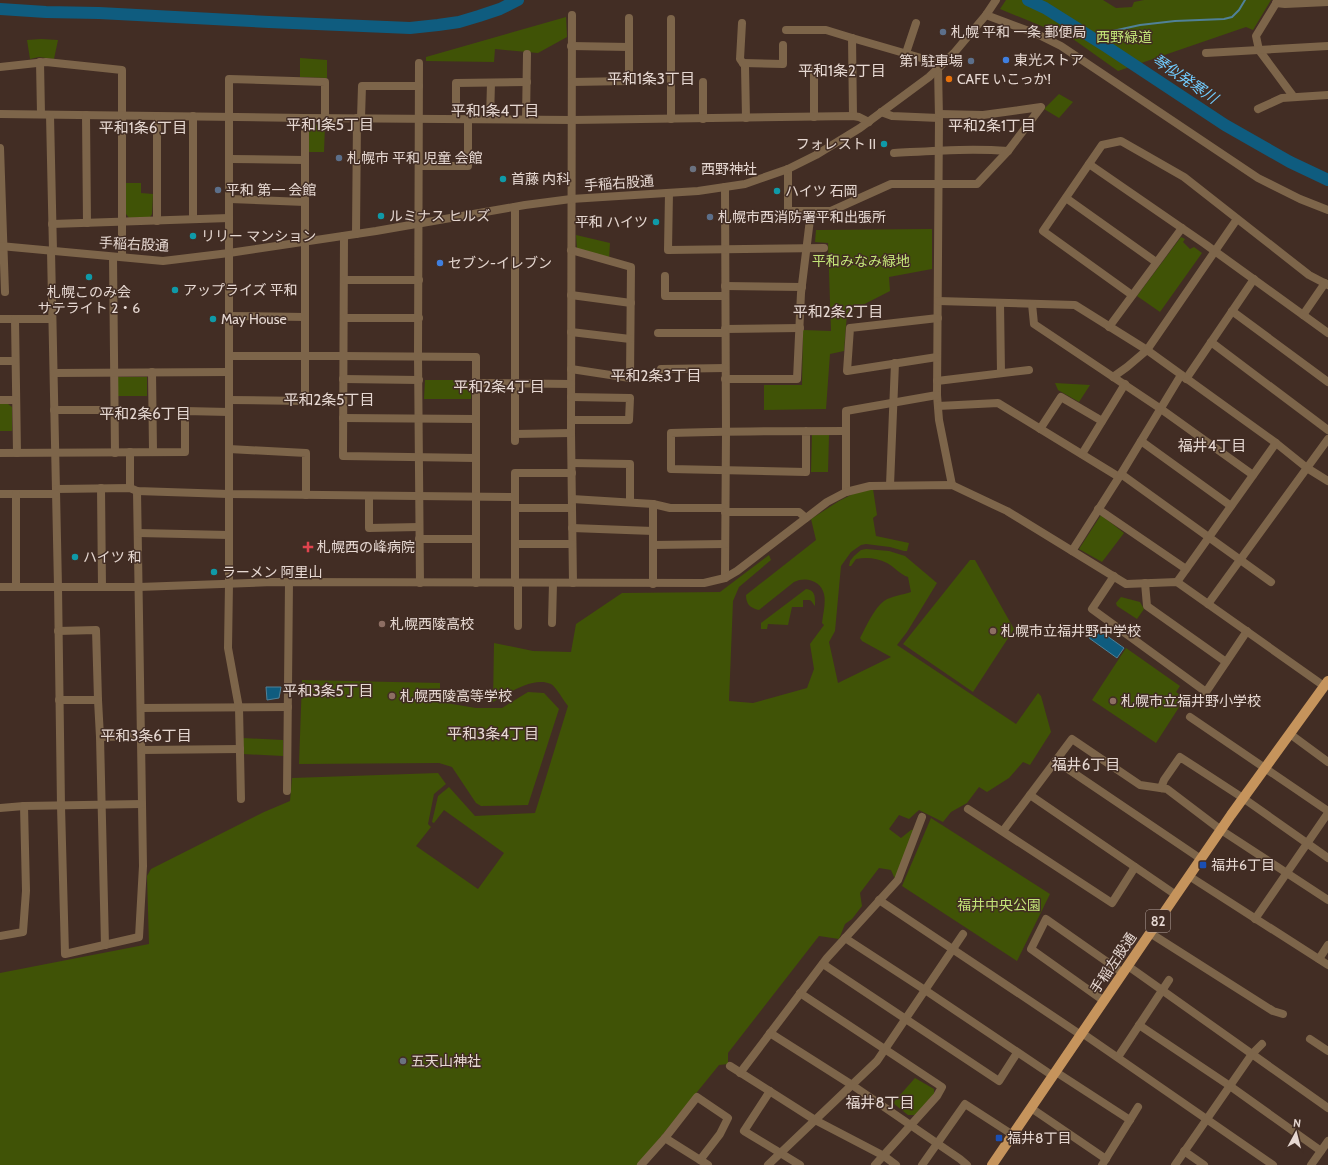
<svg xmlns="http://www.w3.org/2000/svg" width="1328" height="1165" font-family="Cabin,'Noto Sans JP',sans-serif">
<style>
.green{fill:#405306}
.water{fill:#0f5c7f;stroke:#508198}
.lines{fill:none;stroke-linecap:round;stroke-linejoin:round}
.stream{stroke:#508198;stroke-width:2}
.river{stroke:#0f5c7f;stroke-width:12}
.minor{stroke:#7d654a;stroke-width:8}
.major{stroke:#c6945c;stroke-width:10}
.service-dot{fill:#5c6f8a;stroke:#422d24;stroke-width:1.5}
.shop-dot{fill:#3f7fe0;stroke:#422d24;stroke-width:1.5}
.food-dot{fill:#e8710a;stroke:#422d24;stroke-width:1.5}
.culture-dot{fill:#0f9aa8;stroke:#422d24;stroke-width:1.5}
.worship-dot{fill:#6b7280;stroke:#422d24;stroke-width:1.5}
.health-dot{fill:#e0444e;stroke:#422d24;stroke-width:1.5}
.education-dot{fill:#8d6e63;stroke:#422d24;stroke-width:1.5}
.transit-dot{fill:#1a4fb4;stroke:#422d24;stroke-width:1.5}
.labels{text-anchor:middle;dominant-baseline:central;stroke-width:3;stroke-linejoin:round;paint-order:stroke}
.shield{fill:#422d24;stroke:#b5a59e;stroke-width:1}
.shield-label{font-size:13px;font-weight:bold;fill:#e6d8d2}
.poi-label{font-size:14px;fill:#e6d8d2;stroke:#422d24;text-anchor:start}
.park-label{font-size:14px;fill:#c2e477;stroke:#422d24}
.street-label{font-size:14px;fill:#e6d8d2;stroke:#422d24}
.neighbourhood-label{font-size:15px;fill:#e6d8d2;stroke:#422d24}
.water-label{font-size:15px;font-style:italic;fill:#70cbfe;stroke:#422d24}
</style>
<rect width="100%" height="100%" fill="#422d24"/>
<g class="green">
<path d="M1006 0H1103L1116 8 1132 7 1134 2 1144 0H1271L1253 30 1246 27 1118 71 1073 39 1000 9Z"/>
<path d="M566 17 567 37 538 53 495 49 494 62 426 61V57Z"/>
<path d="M41 39 58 40 54 59 39 57 30 59 27 40Z"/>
<path d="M300 58 327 60V78L300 77Z"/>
<path d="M1059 94 1073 102 1059 118 1044 109Z"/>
<path d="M325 124 324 152H309V125Z"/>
<path d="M126 183H141V193L153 194 152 214 150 217 129 218 126 214Z"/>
<path d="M932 229V269L889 277 890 291 847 313 844 351 830 354 826 409 764 410V385H802L803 330 831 331 828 243 815 242 816 230Z"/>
<path d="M576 235 610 243 609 259 577 249Z"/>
<path d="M1181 237 1185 239 1183 242 1190 249 1194 247 1202 253 1160 312 1137 296Z"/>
<rect x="118" y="377" width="29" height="19"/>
<path d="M425 380H472L471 399H424Z"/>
<path d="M1055 383 1090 385 1079 402 1058 390Z"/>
<path d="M0 404H8L12 407V431H0Z"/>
<path d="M812 434 829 435 828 472H811Z"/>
<path d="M873 489 877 515 873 518 876 536 909 543 907 551H904L890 547 866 544 861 545 851 552 841 566 835 631 829 642 838 683 891 657 862 641 860 638C866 627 874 608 884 601 891 596 903 595 911 592L908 577C899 574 895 567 887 563 877 558 867 557 856 559L851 566H849L850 561 854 556 861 550 866 549 889 551 905 556 937 583 907 632 897 645 1016 724 1038 693 1041 696 1051 732 1030 765 1023 762 1009 778 987 792 979 787 967 803 951 812 943 822 919 810 909 819 899 815 889 829 901 838 911 830 916 829 895 879 891 870 879 868 860 893 862 906 852 919 845 924 839 939 819 936 728 1053V1064L719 1065 638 1165H0V973L149 944 147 876 151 869 264 812 290 801 292 778 438 773 446 784 434 794 428 824 431 827 416 846 478 889 504 853 444 810 434 823 432 822 438 796 449 787 475 816 535 813 568 706C564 701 556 687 551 684 533 676 509 693 493 702L494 643 533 651 571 652 576 624 622 593 720 592 769 555 771 560 739 587 733 601 729 701 753 703 807 688 814 669 810 644 824 625 822 623C823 614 826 603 824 594 821 581 806 576 794 582L759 610C750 608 746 604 746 595L816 540 811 519 839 501 857 492Z"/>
<path d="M1101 515 1124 533 1102 562 1079 549Z"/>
<path d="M970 560H975L1014 629 973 692 903 644Z"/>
<path d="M806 589C816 590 815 598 815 606 810 600 813 600 803 600V607H792L788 625 768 624 767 629H761V623Z"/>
<path d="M1121 597 1140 602 1144 609 1137 619 1117 606 1116 603Z"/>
<path d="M1126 648 1180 686 1176 692 1185 698 1156 743 1092 700Z"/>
<path d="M302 680 440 683V702L476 708H502L528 692 544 693 559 709 528 805 481 806 476 803 452 767 439 763 299 764Z"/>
<path d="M243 738 283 740V756L243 754Z"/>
<path d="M931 818 1050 894 1017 961 902 886Z"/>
<path d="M915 1078 934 1089V1094L915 1115H908L893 1103Z"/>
</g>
<g class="water">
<path d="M1096 628 1124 648 1117 658 1089 638Z"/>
<path d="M266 687H281L279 698 267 700Z"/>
</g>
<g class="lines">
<path class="stream" d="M1090 36 1140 25 1175 21 1224 19 1232 17 1239 10 1245 0"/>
<g class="river">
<path d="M1028 0 1045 8 1107 47 1225 125 1290 162 1328 180"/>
<path d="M0 9 46 12 99 13 269 22 410 28 438 25 459 22 479 16 500 9 518 0"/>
</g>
<g class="minor">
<path d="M1278 0 1256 36 1259 50 1293 96"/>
<path d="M1276 3 1285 4 1328 2"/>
<path d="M572 15 571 433 573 583"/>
<path d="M986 15 1037 34 1061 46 1258 178 1300 199 1328 210"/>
<path d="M742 23 740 59 745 66 746 118"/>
<path d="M786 30H826L852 38 942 64"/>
<path d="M852 38 853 116"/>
<path d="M571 46 629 47"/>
<path d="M906 53 916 23"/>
<path d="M1206 53 1328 46"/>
<path d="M40 62 41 114"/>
<path d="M419 63 418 356 420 583"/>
<path d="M743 63 783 64V45"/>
<path d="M0 67 46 62 122 70V257"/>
<path d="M814 68V117"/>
<path d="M938 68 939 118 937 395 939 420 952 485"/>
<path d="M572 82 629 81V18"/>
<path d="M703 82V119"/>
<path d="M1258 109 1282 98 1328 95"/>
<path d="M881 112 892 116 939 118"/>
<path d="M0 114 305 118 572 120 853 116 859 117 869 122"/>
<path d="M50 115 53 251"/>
<path d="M86 115 87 223"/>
<path d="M157 116V221"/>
<path d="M361 118 362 86H419"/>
<path d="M456 119V83L527 82"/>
<path d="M490 119 491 83"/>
<path d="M526 119 527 54"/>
<path d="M671 119V19"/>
<path d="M0 148 5 292"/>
<path d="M894 153C932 151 970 148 1008 151"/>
<path d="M230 159 305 160"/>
<path d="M1089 164 1205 244 1328 333"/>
<path d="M419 166H468V119"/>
<path d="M788 169V211H831L891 184H977L1008 151 1041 107 983 115 939 114"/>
<path d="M725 187 726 432 725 578"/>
<path d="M669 193 668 250 824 248"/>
<path d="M1066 198 1156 262"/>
<path d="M230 199 305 202"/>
<path d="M515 207V441"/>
<path d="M193 219V116"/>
<path d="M52 224 229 218"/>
<path d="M356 234 357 118"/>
<path d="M344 236 343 456 475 458"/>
<path d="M0 246 163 261 229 253 376 231 525 205 571 199 698 191 745 184 788 169 816 155 860 128 929 77 954 53 986 15 996 0"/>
<path d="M571 250 631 267 630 378 571 369"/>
<path d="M51 251 58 587 61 806 65 954 139 937 143 866 137 491"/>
<path d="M113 257 115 453"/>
<path d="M665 276V296H725"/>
<path d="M344 280H419"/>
<path d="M725 286 802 287"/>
<path d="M571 295 631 303"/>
<path d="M1132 295 1043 231 1102 145 1121 141 1184 177 1309 275 1328 285"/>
<path d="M938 301 1075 305 1147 350 1276 443 1307 468 1328 481"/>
<path d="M1000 303 1001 373"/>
<path d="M1032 304 1034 324 1161 409 1253 475"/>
<path d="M1232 311 1328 382"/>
<path d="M1303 315 1325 283"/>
<path d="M229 316 305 317"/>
<path d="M344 318H419"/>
<path d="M0 319H52"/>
<path d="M15 319 17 453"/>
<path d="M1109 327 1182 228"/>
<path d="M725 329 800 328"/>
<path d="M571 332 630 339"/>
<path d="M658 333H725"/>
<path d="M1211 342 1328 430"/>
<path d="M229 356H343L476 357V583"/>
<path d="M937 357 847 371 850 328 938 318"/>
<path d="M0 361H15"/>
<path d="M661 369 725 368"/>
<path d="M152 372 153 451"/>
<path d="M54 373 229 372"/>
<path d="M1113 377 1127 367 1147 350 1237 219"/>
<path d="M343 379 419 380"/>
<path d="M725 379H797L801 293 811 211"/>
<path d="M1186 379 1254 279"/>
<path d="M937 381 1029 370"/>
<path d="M476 383 571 384"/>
<path d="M0 400H15"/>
<path d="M229 400 305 401V118"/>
<path d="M938 406 998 403 1119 477"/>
<path d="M54 410H115"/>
<path d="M343 418 476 419"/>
<path d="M571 420H629L630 398 571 397"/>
<path d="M1040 429 1061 397 1102 421"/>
<path d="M806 431V472L671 469V433C730 431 788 431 846 431"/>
<path d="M515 434 571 433"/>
<path d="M1141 441 1231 506"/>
<path d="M229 449 306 453V495"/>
<path d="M130 452V488"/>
<path d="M0 453 185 452V411L229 412"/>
<path d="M1082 454 1125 384"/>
<path d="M572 463 630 464V502"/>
<path d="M1121 474 1271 582"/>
<path d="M890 485 895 363"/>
<path d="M101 488 102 587"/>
<path d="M56 489 130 488 137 491 228 494 514 497"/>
<path d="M846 492V411L937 395"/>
<path d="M0 494H56"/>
<path d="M16 494V587"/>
<path d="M369 496V528L419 527"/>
<path d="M572 499 653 504 670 508H725"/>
<path d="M515 508H572"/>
<path d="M1098 509 1186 569"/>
<path d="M725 512H799L806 518"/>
<path d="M572 528 653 531"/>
<path d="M138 533 229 535"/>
<path d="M419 539H476"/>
<path d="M515 544H572"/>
<path d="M653 545 725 544"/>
<path d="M1072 551 1121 474 1181 375"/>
<path d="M1114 576 1092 609 1206 692 1247 631"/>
<path d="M1177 582 1276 443"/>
<path d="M515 583V473H572"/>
<path d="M1145 583 1147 606 1226 662"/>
<path d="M653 584V504"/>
<path d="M0 587H139L273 582 704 583 725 578 737 571 827 502 846 492 870 486 952 485 1007 511 1126 584 1177 582 1324 686"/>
<path d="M1208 604 1328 439"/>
<path d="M552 623 553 583"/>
<path d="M518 626V583"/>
<path d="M58 631 96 630 98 700 100 737 105 945"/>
<path d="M59 700H98"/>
<path d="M141 708 288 707"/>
<path d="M1190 717 1328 811"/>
<path d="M1290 734 1328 762"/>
<path d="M100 737 142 736"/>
<path d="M142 750 240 749"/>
<path d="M1056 761 1201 859"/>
<path d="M1161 788 1164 780 1180 757 1243 798 1328 858"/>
<path d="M287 791 289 582"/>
<path d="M1030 795 1176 895"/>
<path d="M241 799 239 708 228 648 229 584V79L325 82V118"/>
<path d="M0 808 24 806 142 804"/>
<path d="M968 809 1112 903 1135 867"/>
<path d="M1003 831 1072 739 1140 785 1167 789 1221 830 1328 900"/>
<path d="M1189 876 1328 965"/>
<path d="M879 900 1081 1035"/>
<path d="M1255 919 1328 813"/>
<path d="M1150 933 1273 1011 1283 1014"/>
<path d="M0 936 23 932 26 891 24 806"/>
<path d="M845 938 925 990 1053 1076"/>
<path d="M1319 959 1328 945"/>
<path d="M823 964 999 1081 1017 1053"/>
<path d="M1128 966 1328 1108"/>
<path d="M800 993 942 1087 937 1096 875 1165"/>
<path d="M1104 1001 1031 949 1046 919 1123 973"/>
<path d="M1139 1025 1230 1086 1321 1151"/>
<path d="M770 1033 852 1085 960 1159 967 1165"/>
<path d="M1082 1033 1273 1165"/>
<path d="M1310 1039 1328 1051"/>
<path d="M1118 1057 1169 980"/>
<path d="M730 1066 815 1120 884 1156 896 1165"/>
<path d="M1056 1072 1130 1120"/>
<path d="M740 1073 827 958 898 880 922 817"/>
<path d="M770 1091 744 1131 800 1165"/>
<path d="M1031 1108 1106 1159"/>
<path d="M665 1138 708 1165"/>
<path d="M1184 1151 1204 1165"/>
<path d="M641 1165 665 1138 697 1097 728 1118 720 1134 700 1160"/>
<path d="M768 1165 877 1061 963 934"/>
<path d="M922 1165 965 1104 1013 1135"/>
<path d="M1102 1165 1138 1107"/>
<path d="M1175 1165 1252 1054 1262 1044"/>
<path d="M1311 1165 1328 1141"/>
</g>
<path class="major" d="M992 1165 1176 895 1231 815 1328 681"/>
</g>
<g class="service-dot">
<circle cx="943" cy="32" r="4"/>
<circle cx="971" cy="61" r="4"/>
<circle cx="339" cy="158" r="4"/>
<circle cx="218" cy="190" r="4"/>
<circle cx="710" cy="217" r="4"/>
</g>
<g class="shop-dot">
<circle cx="1006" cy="60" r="4"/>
<circle cx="440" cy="263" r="4"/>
</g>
<circle class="food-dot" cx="949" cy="79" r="4"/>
<g class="culture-dot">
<circle cx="884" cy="144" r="4"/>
<circle cx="503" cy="179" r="4"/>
<circle cx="777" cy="191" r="4"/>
<circle cx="381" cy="216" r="4"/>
<circle cx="656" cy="222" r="4"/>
<circle cx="193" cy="236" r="4"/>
<circle cx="89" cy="277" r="4"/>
<circle cx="175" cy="290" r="4"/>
<circle cx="213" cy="319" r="4"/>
<circle cx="75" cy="557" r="4"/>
<circle cx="214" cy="572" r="4"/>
</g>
<g class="worship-dot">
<circle cx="693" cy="169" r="4"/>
<circle cx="403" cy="1061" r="4"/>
</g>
<path class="health-dot" d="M306 541h4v4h4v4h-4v4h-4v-4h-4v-4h4z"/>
<g class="education-dot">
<circle cx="382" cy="624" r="4"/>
<circle cx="993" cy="631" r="4"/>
<circle cx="392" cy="696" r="4"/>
<circle cx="1113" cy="701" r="4"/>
</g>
<g class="transit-dot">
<rect x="1199" y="861" width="8" height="8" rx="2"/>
<rect x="995" y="1134" width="8" height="8" rx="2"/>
</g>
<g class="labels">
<rect class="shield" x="1146" y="910" width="24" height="22" rx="3"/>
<g class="shield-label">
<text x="1158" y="921">82</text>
</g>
<g class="poi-label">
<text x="951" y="32">札幌 平和 一条 郵便局</text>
<text x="1014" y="60">東光ストア</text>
<text x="963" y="61" text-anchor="end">第1 駐車場</text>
<text x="957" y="79">CAFE いこっか!</text>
<text x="876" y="144" text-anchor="end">フォレスト II</text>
<text x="347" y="158">札幌市 平和 児童 会館</text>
<text x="701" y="169">西野神社</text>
<text x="511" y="179">首藤 内科</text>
<text x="226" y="190">平和 第一 会館</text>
<text x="785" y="191">ハイツ 石岡</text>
<text x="389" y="216">ルミナス ヒルズ</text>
<text x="718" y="217">札幌市西消防署平和出張所</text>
<text x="648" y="222" text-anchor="end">平和 ハイツ</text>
<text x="201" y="236">リリー マンション</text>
<text x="448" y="263">セブン-イレブン</text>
<text x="183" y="290">アップライズ 平和</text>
<text x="89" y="292" text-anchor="middle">札幌このみ会<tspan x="89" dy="16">サテライト 2・6</tspan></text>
<text x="221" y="319">May House</text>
<text x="317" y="547">札幌西の峰病院</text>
<text x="83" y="557">ハイツ 和</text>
<text x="222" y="572">ラーメン 阿里山</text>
<text x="390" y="624">札幌西陵高校</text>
<text x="1001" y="631">札幌市立福井野中学校</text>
<text x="400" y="696">札幌西陵高等学校</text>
<text x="1121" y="701">札幌市立福井野小学校</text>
<text x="1211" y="865">福井6丁目</text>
<text x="411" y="1061">五天山神社</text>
<text x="1007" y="1138">福井8丁目</text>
</g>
<g class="park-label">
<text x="1124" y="37">西野緑道</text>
<text x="861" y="261">平和みなみ緑地</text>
<text x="999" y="905">福井中央公園</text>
</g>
<g class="street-label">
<text transform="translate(619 183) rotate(-4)">手稲右股通</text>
<text transform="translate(134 244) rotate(3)">手稲右股通</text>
<text transform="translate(1113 963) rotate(-56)">手稲左股通</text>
</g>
<g class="neighbourhood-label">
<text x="842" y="71">平和1条2丁目</text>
<text x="651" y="79">平和1条3丁目</text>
<text x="495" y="111">平和1条4丁目</text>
<text x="330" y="125">平和1条5丁目</text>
<text x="992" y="126">平和2条1丁目</text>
<text x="143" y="128">平和1条6丁目</text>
<text x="838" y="312">平和2条2丁目</text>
<text x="656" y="376">平和2条3丁目</text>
<text x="499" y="387">平和2条4丁目</text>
<text x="329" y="400">平和2条5丁目</text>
<text x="145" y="414">平和2条6丁目</text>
<text x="1212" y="446">福井4丁目</text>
<text x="328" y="691">平和3条5丁目</text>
<text x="493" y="734">平和3条4丁目</text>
<text x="146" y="736">平和3条6丁目</text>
<text x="1086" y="765">福井6丁目</text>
<text x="880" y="1103">福井8丁目</text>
</g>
<g class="water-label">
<text transform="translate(1185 79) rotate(34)">琴似発寒川</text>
</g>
</g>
<g transform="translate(1296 1133) rotate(7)" stroke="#422d24" stroke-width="3" paint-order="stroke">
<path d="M0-3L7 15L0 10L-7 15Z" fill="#e6d8d2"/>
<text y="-6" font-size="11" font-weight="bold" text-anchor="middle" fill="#e6d8d2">N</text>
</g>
</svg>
